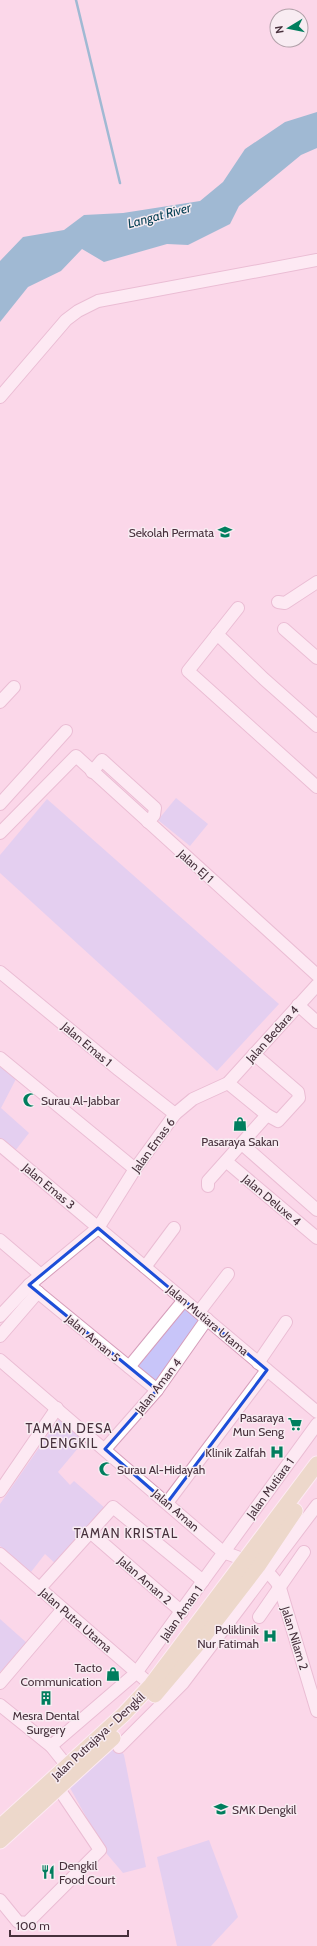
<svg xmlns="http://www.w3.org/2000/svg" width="317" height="1946" font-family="Cabin,sans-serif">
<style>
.green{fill:#c8c5f9}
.water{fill:#3295b9}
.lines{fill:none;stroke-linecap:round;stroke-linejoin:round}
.stream{stroke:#3295b9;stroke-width:2.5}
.minor-casing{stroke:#d69dba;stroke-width:14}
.major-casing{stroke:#fff;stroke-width:17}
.minor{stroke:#fff;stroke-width:12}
.major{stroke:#dbd9a7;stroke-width:15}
.marked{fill:none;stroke:#1d4ed8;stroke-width:3;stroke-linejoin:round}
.labels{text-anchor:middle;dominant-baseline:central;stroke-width:3;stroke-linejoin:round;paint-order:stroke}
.poi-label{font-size:12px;fill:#47303c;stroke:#f8ecf2;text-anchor:end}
.street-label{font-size:12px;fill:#47303c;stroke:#f8ecf2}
.water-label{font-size:13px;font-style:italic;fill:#094256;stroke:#f8ecf2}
.neighbourhood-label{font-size:13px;letter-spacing:1px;fill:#47303c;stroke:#f8ecf2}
</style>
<rect width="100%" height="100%" fill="#fbd7e9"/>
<g class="green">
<path d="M176 798 208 824 190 846 158 820Z"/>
<path d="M47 799 279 1004 217 1071 0 873V855Z"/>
<path d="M0 1066 16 1079 1 1108 29 1133 15 1151 0 1139Z"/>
<path d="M185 1309 202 1322 156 1385 135 1368Z"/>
<path d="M59 1419 84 1441 58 1472 70 1485 74 1481 106 1509 57 1565 45 1554 31 1572 0 1546V1504Z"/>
<path d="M0 1619 27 1643 0 1672Z"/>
<path d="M117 1745 124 1755 146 1867 123 1873 107 1854 70 1788Z"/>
<path d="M209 1840 238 1917 211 1946H177L157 1857Z"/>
</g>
<path class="water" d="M317 112V148L301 155 239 206 230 224 188 245 167 244 104 262 82 249 61 271 28 287 0 322V261L23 237 64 230 84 215 123 213 200 201 223 182 245 149 285 122Z"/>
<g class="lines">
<path class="stream" d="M76 0 120 183"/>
<defs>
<g id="minor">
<path d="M0 397 66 320 78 311 98 301 317 260"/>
<path d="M278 602 285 603 317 582"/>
<path d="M238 608 188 671 317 787"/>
<path d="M284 629 317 658"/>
<path d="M217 634 264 679 317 726"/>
<path d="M0 702 14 687"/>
<path d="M92 772 102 760 155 808 154 815 148 822"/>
<path d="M0 804 66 731"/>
<path d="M0 833 76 756 317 975"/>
<path d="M0 972 119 1070 175 1114"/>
<path d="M298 1005 317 1022"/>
<path d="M0 1058 135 1169"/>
<path d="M228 1083 267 1115 278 1121 299 1098 298 1092 254 1054"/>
<path d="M242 1144 317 1210"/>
<path d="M0 1145 317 1412"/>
<path d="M227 1162 317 1238"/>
<path d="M208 1186V1181L267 1115"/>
<path d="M0 1240 41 1275"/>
<path d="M145 1267 174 1228"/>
<path d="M29 1285 157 1390"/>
<path d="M199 1312 228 1274"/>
<path d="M0 1316 29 1285 98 1228 135 1169 175 1114 193 1099 228 1083 317 985"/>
<path d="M0 1336 38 1292"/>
<path d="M0 1360 223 1552C245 1560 269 1566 280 1588L317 1711"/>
<path d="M258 1363 286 1322"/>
<path d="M129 1367 184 1300"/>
<path d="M105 1449 157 1390 207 1319"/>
<path d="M0 1491 57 1408"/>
<path d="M167 1503 267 1370"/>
<path d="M90 1532 182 1612"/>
<path d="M0 1554 151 1685"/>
<path d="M40 1588 113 1507 203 1581"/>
<path d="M259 1617 304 1552"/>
<path d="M0 1683 63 1609"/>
<path d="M0 1705 51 1746 67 1766"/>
<path d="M51 1746 136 1673 317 1424"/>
<path d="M119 1747 183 1683 317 1505"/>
<path d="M0 1900 18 1922 27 1923 100 1850 59 1789"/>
</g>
<g id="major">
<path d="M155 1695 198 1644 258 1566 295 1511"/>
<path d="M0 1827 124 1714 151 1685 317 1464"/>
<path d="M0 1841 113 1738"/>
</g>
</defs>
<use href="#minor" class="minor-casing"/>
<use href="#major" class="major-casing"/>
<use href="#minor" class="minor"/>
<use href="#major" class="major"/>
</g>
<path d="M0 0H317V1946H0ZM98 1228 267 1370 167 1503 105 1449 157 1390 29 1285Z" fill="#fbd7e9" fill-opacity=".55" fill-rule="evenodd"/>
<path class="marked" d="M98 1228 267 1370 167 1503 105 1449 157 1390 29 1285Z"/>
<defs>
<symbol id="school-bare" viewBox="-9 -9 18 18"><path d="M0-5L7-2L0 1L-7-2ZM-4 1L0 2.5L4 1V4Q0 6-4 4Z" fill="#007e5e" stroke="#f8ecf2" stroke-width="2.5" paint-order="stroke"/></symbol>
<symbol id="mosque-bare" viewBox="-9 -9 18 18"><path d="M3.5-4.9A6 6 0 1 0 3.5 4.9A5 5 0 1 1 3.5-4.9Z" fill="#007e5e" stroke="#f8ecf2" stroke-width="2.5" paint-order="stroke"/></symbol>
<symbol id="shop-bare" viewBox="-9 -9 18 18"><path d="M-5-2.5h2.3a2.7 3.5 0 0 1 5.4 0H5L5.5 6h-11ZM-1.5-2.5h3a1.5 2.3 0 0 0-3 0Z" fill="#007e5e" stroke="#f8ecf2" stroke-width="2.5" paint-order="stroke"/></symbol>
<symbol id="supermarket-bare" viewBox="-9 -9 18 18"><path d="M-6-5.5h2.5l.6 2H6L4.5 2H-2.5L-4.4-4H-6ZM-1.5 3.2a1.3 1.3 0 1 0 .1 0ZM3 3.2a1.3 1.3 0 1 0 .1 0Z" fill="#007e5e" stroke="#f8ecf2" stroke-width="2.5" paint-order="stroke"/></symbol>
<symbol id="hospital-bare" viewBox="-9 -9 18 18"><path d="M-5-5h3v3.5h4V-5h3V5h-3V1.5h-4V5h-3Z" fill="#007e5e" stroke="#f8ecf2" stroke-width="2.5" paint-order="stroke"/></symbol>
<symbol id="building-bare" viewBox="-9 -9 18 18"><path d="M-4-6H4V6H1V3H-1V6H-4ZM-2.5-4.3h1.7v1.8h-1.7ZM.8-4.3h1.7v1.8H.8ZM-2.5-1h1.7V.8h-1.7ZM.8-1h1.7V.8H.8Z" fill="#007e5e" stroke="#f8ecf2" stroke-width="2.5" paint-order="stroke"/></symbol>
<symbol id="restaurant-bare" viewBox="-9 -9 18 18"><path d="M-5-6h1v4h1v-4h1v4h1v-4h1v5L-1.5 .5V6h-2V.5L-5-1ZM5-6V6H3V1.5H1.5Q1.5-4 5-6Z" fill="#007e5e" stroke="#f8ecf2" stroke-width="2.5" paint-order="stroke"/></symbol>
</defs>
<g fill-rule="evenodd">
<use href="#school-bare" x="215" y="522" width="20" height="20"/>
<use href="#mosque-bare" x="20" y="1090" width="20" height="20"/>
<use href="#shop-bare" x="230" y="1114" width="20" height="20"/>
<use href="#supermarket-bare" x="285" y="1414" width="20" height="20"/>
<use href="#hospital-bare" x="267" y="1442" width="20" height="20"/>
<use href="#mosque-bare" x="96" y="1459" width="20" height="20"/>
<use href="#hospital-bare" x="260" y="1626" width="20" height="20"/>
<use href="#shop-bare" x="103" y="1664" width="20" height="20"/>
<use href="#building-bare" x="36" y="1688" width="20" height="20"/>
<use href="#school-bare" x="211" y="1799" width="20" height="20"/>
<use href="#restaurant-bare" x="38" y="1862" width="20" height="20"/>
</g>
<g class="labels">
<g class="poi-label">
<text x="214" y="532">Sekolah Permata</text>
<text x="41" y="1100" text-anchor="start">Surau Al-Jabbar</text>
<text x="240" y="1141" text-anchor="middle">Pasaraya Sakan</text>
<text x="284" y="1417">Pasaraya<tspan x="284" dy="14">Mun Seng</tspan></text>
<text x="266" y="1452">Klinik Zalfah</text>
<text x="117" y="1469" text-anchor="start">Surau Al-Hidayah</text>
<text x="259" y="1629">Poliklinik<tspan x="259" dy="14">Nur Fatimah</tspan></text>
<text x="102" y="1667">Tacto<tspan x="102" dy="14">Communication</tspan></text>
<text x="46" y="1715" text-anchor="middle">Mesra Dental<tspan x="46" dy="14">Surgery</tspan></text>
<text x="232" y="1809" text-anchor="start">SMK Dengkil</text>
<text x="59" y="1865" text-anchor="start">Dengkil<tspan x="59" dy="14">Food Court</tspan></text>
</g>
<g class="street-label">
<text transform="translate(196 866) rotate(42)">Jalan EJ 1</text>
<text transform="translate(272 1034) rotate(-48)">Jalan Bedara 4</text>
<text transform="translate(87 1044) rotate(40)">Jalan Emas 1</text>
<text transform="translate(153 1145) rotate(-54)">Jalan Emas 6</text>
<text transform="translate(49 1186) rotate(40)">Jalan Emas 3</text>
<text transform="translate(272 1200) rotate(40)">Jalan Deluxe 4</text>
<text transform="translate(208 1320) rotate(40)">Jalan Mutiara Utama</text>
<text transform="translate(93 1338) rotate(40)">Jalan Aman 5</text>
<text transform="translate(158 1386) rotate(-52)">Jalan Aman 4</text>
<text transform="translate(270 1488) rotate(-54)">Jalan Mutiara 1</text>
<text transform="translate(176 1510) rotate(41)">Jalan Aman</text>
<text transform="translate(145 1580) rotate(41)">Jalan Aman 2</text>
<text transform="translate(181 1613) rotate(-55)">Jalan Aman 1</text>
<text transform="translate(76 1620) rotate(41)">Jalan Putra Utama</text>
<text transform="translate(295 1638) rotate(73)">Jalan Nilam 2</text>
<text transform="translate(98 1736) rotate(-43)">Jalan Putrajaya - Dengkil</text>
</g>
<g class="water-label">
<text transform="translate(159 215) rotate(-15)">Langat River</text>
</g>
<g class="neighbourhood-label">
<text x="69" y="1428">TAMAN DESA<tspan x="69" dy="15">DENGKIL</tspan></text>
<text x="126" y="1533">TAMAN KRISTAL</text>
</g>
</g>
<g transform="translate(289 28) rotate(260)"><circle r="19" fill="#f8ecf2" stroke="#b1a1a9"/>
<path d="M0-3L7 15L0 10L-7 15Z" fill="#007e5e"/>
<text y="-6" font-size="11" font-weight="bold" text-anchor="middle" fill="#47303c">N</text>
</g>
<path d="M10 1930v6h118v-6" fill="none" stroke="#47303c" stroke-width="2"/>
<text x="16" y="1930" font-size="12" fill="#47303c" stroke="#f8ecf2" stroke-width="3" paint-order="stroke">100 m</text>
</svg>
